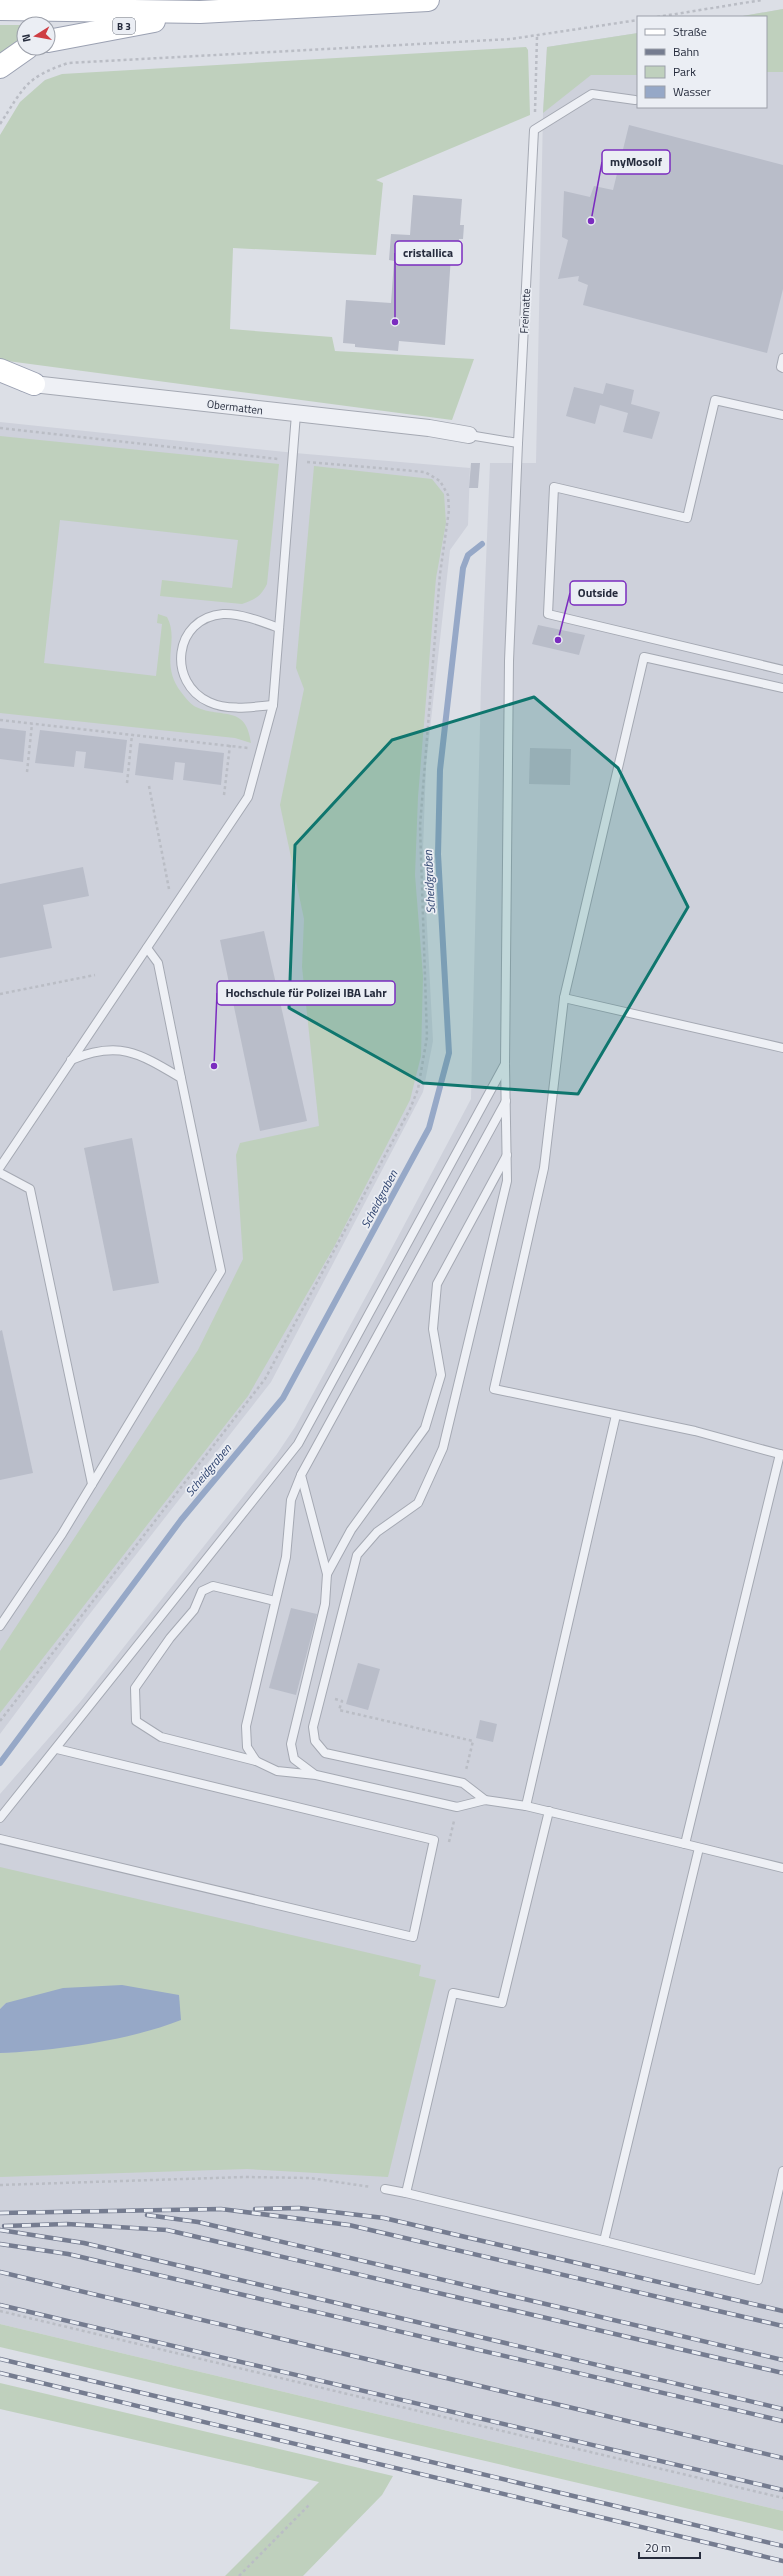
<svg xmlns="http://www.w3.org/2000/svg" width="783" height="2576" font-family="'Titillium Web',sans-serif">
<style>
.built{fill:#ced1db}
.green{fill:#bfd0bd}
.water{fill:#96a8c7}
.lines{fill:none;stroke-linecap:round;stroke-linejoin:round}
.stream{stroke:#96a8c7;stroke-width:6}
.building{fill:#b9bdc9}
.lane-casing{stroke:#a5a9b3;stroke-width:10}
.street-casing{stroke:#a5a9b3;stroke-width:18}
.primary-casing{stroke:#9ba1b2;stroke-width:24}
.path{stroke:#babdc5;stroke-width:2.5;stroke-dasharray:3 3;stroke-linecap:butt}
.lane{stroke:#eef0f5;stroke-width:8}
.street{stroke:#eef0f5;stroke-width:16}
.primary{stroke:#fff;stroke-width:22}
.rail-casing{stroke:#757c90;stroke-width:4.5}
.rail{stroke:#ebeef4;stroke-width:3;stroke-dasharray:9;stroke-linecap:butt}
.marked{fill:#0f766e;fill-opacity:0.2;stroke:#0f766e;stroke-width:3;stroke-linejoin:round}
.labels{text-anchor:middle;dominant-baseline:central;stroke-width:3.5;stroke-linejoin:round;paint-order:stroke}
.shield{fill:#ebeef4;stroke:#606673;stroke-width:1}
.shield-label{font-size:10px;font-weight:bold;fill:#252b3c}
.street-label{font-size:11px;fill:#252b3c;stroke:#ebeef4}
.water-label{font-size:12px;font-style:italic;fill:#304570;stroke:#ebeef4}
.leader{fill:none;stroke:#7b2cbf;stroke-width:1.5}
.callout-dot{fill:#7b2cbf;stroke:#ebeef4;stroke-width:1.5}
.callout{fill:#ebeef4;stroke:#7b2cbf;stroke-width:1.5}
.callout-label{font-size:12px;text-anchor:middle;font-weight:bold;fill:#252b3c}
</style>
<rect width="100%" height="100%" fill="#dcdfe6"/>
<g class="built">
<path d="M783 9V2511L0 2324V1794L81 1701 277 1454 295 1427 383 1265 471 1099 481 684 490 463H536L543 113 547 47 638 33V107H766V17H737Z"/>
<path d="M0 422 295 453 470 468 468 525 450 550 426 765 423 850 433 1041 423 1092 271 1382 85 1620 0 1734Z"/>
</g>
<g class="green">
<path d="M783 9V72H766V17H737Z"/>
<path d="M0 25H24V40L0 57Z"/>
<path d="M638 33V75H591L543 113 547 47Z"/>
<path d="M526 47 528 50 530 115 376 180 383 183 376 255 233 248 230 329 332 337 335 351 474 359 452 420 0 360V135L20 102 45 80 62 74Z"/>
<path d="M0 436 279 464 267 584C261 596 255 600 242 604L160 596 162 580 232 588 238 540 60 520 44 663 156 676 162 624 157 623 158 614 167 617C180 641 159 663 181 692 185 697 191 705 196 707 222 719 246 704 251 743L235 738 0 713Z"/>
<path d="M314 466 432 479 444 494 446 523 436 578 418 797 415 875 423 976 421 1056 410 1100 334 1247 248 1396 0 1713V1651L198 1350 243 1259 236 1155 240 1143 319 1126 302 967 304 919 280 805 304 689 296 668Z"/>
<path d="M0 1867 421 1965 419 1976 436 1980 388 2177 247 2169 0 2177V2053L33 2051 6 2003 0 2009Z"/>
<path d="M0 2324 783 2511V2531L0 2347Z"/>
<path d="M0 2383 393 2476 382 2495 303 2576H225L319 2482 0 2409Z"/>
</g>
<path class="water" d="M122 1985 179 1995 181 2020C131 2040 55 2051 0 2053V2009L6 2003 63 1988Z"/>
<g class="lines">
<path class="stream" d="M0 1763 181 1520 283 1398 429 1128 449 1053 438 854 440 770 463 568 468 555 482 544"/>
</g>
<g class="building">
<path d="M629 125 783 165V289L767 353 583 305 588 285 578 281 579 276 558 279 568 240 562 237 564 191 590 197 594 186 613 190Z"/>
<path d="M413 195 462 199 460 225H464L463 239H459L457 256H451L445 345 399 341 398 351 355 347V344L343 343 346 300 391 303 394 261 389 260 391 234 410 235Z"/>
<path d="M606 383 634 390 631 404 660 412 652 439 623 432 628 413 600 405 595 424 566 416 574 387 603 394Z"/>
<path d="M471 463H480L478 488H469Z"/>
<path d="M538 625 585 635 579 655 532 644Z"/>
<path d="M0 728 26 731 23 762 0 759Z"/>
<path d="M40 730 127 740 123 773 84 768 86 752 76 751 74 767 35 763Z"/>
<path d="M139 743 224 753 221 785 183 780 185 763 175 762 173 780 135 775Z"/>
<path d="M530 748 571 749 570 785 529 784Z"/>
<path d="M83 867 89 896 43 905 52 948 0 958V884Z"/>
<path d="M264 931 307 1121 260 1131 220 940Z"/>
<path d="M132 1138 159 1283 113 1291 84 1148Z"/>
<path d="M2 1330 33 1473 0 1480V1331Z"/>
<path d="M291 1608 317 1614 296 1695 269 1688Z"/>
<path d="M358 1663 380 1669 368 1710 346 1704Z"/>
<path d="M480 1720 497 1724 493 1742 476 1738Z"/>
</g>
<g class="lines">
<defs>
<g id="lane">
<path d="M783 358 781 367 783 368"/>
<path d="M783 415 715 400 687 518 554 487 548 614 783 670"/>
<path d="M469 435 518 443 534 130 592 94 635 100"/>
<path d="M783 688 644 657 564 998 544 1168 494 1389 695 1431 783 1455"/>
<path d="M273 705C252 707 228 711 209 702 167 683 173 618 223 614 240 613 263 622 279 628"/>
<path d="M147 948 158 963 181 1078"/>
<path d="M564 998 783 1048"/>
<path d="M0 1167 248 797 273 705 296 414"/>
<path d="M0 1173 30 1189 92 1484"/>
<path d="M780 1454 685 1844 783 1868"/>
<path d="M301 1475 291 1500 286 1557 246 1726 247 1747 256 1761 277 1771 316 1775 457 1807 485 1800 526 1806 685 1844"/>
<path d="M327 1574 301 1475 506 1101"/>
<path d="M0 1626 62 1534 221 1271 181 1078C139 1053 119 1040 71 1060"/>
<path d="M256 1761 161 1737 136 1721 135 1688 170 1638 194 1610 202 1591 213 1586 275 1601"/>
<path d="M314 1774 294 1759 291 1744 325 1604 327 1574 351 1530 425 1428 441 1375 433 1329 437 1284 507 1155"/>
<path d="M485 1800 463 1783 325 1753 315 1741 313 1727 357 1555 377 1532 418 1503 443 1448 507 1181 505 1064 509 661 518 443"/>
<path d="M526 1806 616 1415"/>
<path d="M0 1818 298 1444 505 1064"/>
<path d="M0 1839 413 1937 434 1840 57 1749"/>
<path d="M699 1848 604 2241 758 2280 783 2171"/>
<path d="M385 2189 406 2193 453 1993 502 2003 549 1811"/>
<path d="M406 2193 604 2241"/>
</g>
<path id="street" d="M24 383 429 428 469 435"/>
<g id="primary">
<path d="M0 9 200 12 428 0"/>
<path d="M48 41 154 21"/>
<path d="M0 67 27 48"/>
<path d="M0 370 34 384"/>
</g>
</defs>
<use href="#lane" class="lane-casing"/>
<use href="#street" class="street-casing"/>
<use href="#primary" class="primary-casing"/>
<g class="path">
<path d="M657 17 762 0"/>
<path d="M535 112 537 37"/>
<path d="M0 124C24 88 24 78 68 63L511 39 638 20"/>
<path d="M0 428 278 459"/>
<path d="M0 720 248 748"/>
<path d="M27 772 32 724"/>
<path d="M127 783 132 735"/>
<path d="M149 786 169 889"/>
<path d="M224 795 230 745"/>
<path d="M0 994 95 975"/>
<path d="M335 1699 342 1701 339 1710 473 1741 466 1770"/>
<path d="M0 1721 265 1379 410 1109 418 1089 427 1037 420 826 440 574 449 510 448 495 440 481 425 472 307 462"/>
<path d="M449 1842 454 1821"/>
<path d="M0 2185 245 2177 310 2178 371 2187"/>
<path d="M0 2311 783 2498"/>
<path d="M239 2576 309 2505"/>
</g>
<use href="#lane" class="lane"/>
<use href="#street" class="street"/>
<use href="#primary" class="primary"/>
<defs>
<g id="rail">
<path d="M255 2209 299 2208 384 2218 783 2311"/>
<path d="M0 2213 221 2209 349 2225 783 2326"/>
<path d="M147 2215 198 2222 783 2360"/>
<path d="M4 2226 67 2224 167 2230 783 2373"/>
<path d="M0 2230 84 2243 783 2409"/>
<path d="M0 2244 68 2254 783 2421"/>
<path d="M0 2272 783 2458"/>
<path d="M0 2305 783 2490"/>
<path d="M0 2359 783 2546"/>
<path d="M0 2373 783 2561"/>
</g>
</defs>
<use href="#rail" class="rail-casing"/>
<use href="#rail" class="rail"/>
</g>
<path class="marked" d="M534 697 618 768 688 907 578 1094 423 1083 289 1008 295 845 392 740Z"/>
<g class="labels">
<rect class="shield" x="113" y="18" width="22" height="16" rx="3"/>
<g class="shield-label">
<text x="124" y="26">B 3</text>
</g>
<g class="street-label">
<text transform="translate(525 311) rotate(-87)">Freimatte</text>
<text transform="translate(235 407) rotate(7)">Obermatten</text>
</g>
<g class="water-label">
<text transform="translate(429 882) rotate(-93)">Scheidgraben</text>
<text transform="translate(379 1199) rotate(-62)">Scheidgraben</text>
<text transform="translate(208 1470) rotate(-50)">Scheidgraben</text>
</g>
</g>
<path class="leader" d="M591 221L602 162M395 322L395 253M558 640L570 593M214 1066L217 993"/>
<g class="callout-dot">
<circle cx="591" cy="221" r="4"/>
<circle cx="395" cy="322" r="4"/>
<circle cx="558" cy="640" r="4"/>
<circle cx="214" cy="1066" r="4"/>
</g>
<g class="callout">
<rect x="602" y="150" width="68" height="24" rx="4"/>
<rect x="395" y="241" width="67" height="24" rx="4"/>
<rect x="570" y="581" width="56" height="24" rx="4"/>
<rect x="217" y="981" width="178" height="24" rx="4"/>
</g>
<g class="callout-label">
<text x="636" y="166">myMosolf</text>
<text x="428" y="257">cristallica</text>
<text x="598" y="597">Outside</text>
<text x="306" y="997">Hochschule für Polizei IBA Lahr</text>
</g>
<rect x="637" y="16" width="130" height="92" fill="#ebeef4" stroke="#9ca0aa"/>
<rect x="645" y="29" width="20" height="6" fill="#ffffff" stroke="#9ca0aa"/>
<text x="673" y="36" font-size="12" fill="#252b3c">Straße</text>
<rect x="645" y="49" width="20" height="6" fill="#757c90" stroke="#9ca0aa"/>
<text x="673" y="56" font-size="12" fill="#252b3c">Bahn</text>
<rect x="645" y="66" width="20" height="12" fill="#bfd0bd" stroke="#9ca0aa"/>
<text x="673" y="76" font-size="12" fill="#252b3c">Park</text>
<rect x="645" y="86" width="20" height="12" fill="#96a8c7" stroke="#9ca0aa"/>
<text x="673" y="96" font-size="12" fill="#252b3c">Wasser</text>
<g transform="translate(36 36) rotate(259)"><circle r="19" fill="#ebeef4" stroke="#9ca0aa"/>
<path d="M0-3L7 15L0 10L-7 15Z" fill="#ce3d43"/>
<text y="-6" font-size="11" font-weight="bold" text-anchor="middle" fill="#252b3c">N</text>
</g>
<path d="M639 2552v6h61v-6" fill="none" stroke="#252b3c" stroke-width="2"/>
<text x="645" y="2552" font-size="12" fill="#252b3c" stroke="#ebeef4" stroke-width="3" paint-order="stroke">20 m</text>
</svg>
